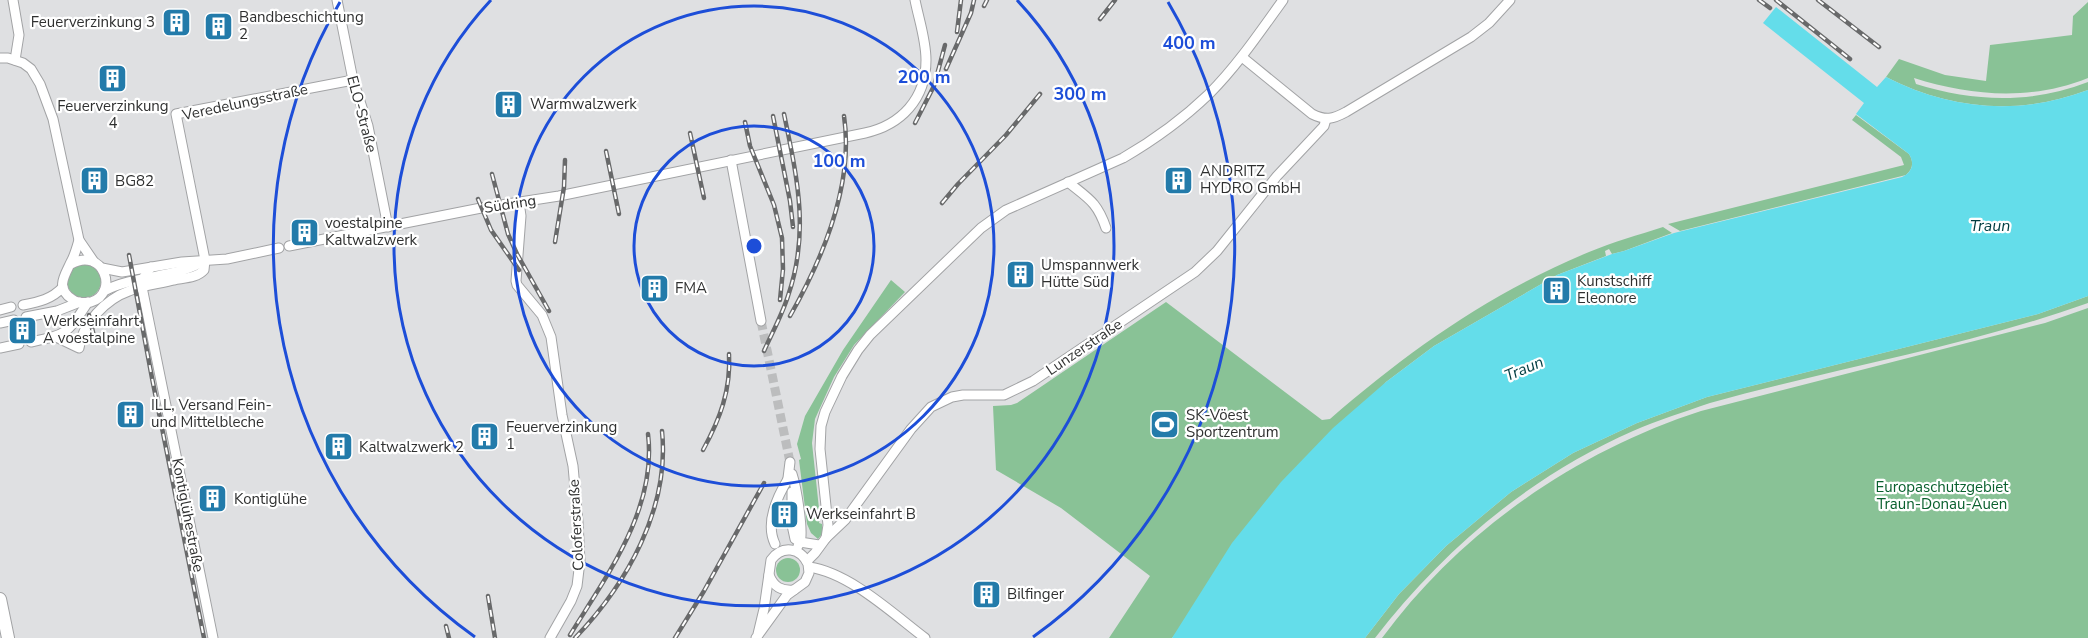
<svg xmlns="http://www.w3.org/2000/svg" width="2088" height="638" font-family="'Nunito Sans',sans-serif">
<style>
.green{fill:#89c296}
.water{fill:#64ddea}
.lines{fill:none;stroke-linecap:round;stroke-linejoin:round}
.street-tunnel{stroke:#bcbdbe;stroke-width:9;stroke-dasharray:9 4.5;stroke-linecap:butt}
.street-casing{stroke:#a2a3a5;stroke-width:11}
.secondary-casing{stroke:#a2a3a5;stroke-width:14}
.street{stroke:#fff;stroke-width:9}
.secondary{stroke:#fff;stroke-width:12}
.rail-casing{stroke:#68696a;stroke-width:4.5}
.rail{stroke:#fff;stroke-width:2;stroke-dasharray:7;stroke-linecap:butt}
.ring{fill:none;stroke:#1d4ed8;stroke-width:3}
.labels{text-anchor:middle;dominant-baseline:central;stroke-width:4.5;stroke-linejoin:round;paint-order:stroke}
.poi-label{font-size:15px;fill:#2f3030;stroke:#fff;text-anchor:start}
.street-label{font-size:15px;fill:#2f3030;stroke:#fff}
.park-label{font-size:15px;fill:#0a602e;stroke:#fff}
.water-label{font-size:16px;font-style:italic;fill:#013d42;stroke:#fff}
.centre{fill:#1d4ed8;stroke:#fff;stroke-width:3}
.ring-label{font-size:18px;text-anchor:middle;font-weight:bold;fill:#1d4ed8;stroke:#fff;stroke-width:4.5;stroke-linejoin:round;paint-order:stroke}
</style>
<rect width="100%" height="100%" fill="#dfe0e2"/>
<g class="green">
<path d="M2088 2V78C2031 101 1971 96 1914 78L1916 84C1975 102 2030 104 2088 82V90C2019 116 1951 110 1886 77L1899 59 1945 75 1986 81 1990 45 2072 35 2073 16Z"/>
<path d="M1856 115 1909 154C1914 162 1913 169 1906 175L1680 231 1668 224 1904 165 1901 157 1852 120Z"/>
<path d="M1663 227 1672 233 1624 251 1612 254 1609 249 1605 251 1606 256 1557 275 1434 346 1386 382 1172 638H1109L1150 576 1061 508 996 470 993 406 1011 405 1017 403 1166 302 1322 420 1330 419C1409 350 1492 292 1589 252 1613 242 1638 235 1663 227Z"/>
<circle cx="84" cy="281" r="17"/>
<path d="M891 280 905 292 854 345 834 377 815 419 812 443 820 518 819 523 822 524V534L818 539 811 533 807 524 799 460 801 459 797 444 805 416 843 350Z"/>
<path d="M2088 296V303C1965 347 1835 368 1710 403 1684 412 1658 420 1633 431 1530 476 1443 550 1375 638H1365L1399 594 1446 546 1511 492 1573 453 1637 423 1707 397 2038 314Z"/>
<path d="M2088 308V638H1382C1461 531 1575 452 1701 411L2045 323Z"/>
<circle cx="788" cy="570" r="12"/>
</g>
<path class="water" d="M1776 7 1877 87 1886 77C1951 110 2019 116 2088 90V296L2038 314 1707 397 1637 423 1573 453 1511 492 1446 546 1399 594 1365 638H1172L1232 543 1281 482 1333 428 1386 382 1434 346 1557 275 1612 254 1624 251 1674 233 1902 177C1912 172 1915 164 1909 154L1856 114 1864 103 1763 23Z"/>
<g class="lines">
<g class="street-tunnel">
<path d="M761 321 790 462"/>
<path d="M778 524 779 519"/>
</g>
<defs>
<g id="street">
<path d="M13 0 19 35 15 60"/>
<path d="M337 0 353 80 368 126 388 227"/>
<path d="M1242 57 1312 114C1326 121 1333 119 1346 112L1471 37 1489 23 1510 0"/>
<path d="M0 58H8L23 63 31 69 40 84 53 119 79 240 94 262"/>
<path d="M731 160 761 321"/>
<path d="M1068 182C1089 199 1097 202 1106 228"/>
<path d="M519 202 521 216 516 281 517 285 542 315 551 337 562 415 573 466 578 522 580 561 577 586 571 601 550 638"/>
<path d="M289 246 481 208 559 196 865 133C901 125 926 99 926 60 926 40 919 20 915 0"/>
<path d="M71 264C103 246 120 293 91 302 85 303 77 303 72 299 55 288 65 275 71 262 75 255 77 247 79 240"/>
<path d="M151 267 144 277 142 287 213 638"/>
<path d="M102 268 122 272 182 262 227 259 279 248"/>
<path d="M104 291C135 275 173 278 200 263"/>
<path d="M23 305C39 302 52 299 63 287"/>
<path d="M0 310 11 307"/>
<path d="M26 317 57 311 80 302"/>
<path d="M0 323 14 320"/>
<path d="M56 337 79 348C82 324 106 299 129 291 143 285 159 284 174 280 184 278 197 278 204 270L205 260 176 114 353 80"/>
<path d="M31 342C68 334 67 334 88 302"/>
<path d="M0 348 19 344"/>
<path d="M792 474C796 486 804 532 800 542L819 545"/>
<path d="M788 478 790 462"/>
<path d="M792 519V492"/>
<path d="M792 525 795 539 800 542 798 546"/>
<path d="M826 538 828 525 820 449 821 426 825 412 842 376 858 350 870 335 981 228 1006 210 1123 158C1154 140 1183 119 1209 94 1237 66 1260 32 1283 0"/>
<path d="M775 544C765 523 777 497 788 479"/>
<path d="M807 561 815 553 826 538 845 520 911 429 931 407 952 397 963 395H1004L1033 381 1195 272 1217 251 1277 176 1324 126 1326 119"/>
<path d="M809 567C850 573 892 613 925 638"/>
<path d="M769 575C774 587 781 591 794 590"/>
<path d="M756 638 787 595 805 582 809 573 808 564C800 547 782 545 771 560L764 609 758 634"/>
</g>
<path id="secondary" d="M0 599 8 638"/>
</defs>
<use href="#street" class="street-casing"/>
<use href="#secondary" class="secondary-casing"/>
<use href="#street" class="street"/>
<use href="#secondary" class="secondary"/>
<defs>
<g id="rail">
<path d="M1759 0 1770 8"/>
<path d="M1776 0 1850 59"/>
<path d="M1818 0 1879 47"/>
<path d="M984 6 987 0"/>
<path d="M1100 19 1115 0"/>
<path d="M957 32 961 0"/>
<path d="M946 69 971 13 974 0"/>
<path d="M773 116 790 201 793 227"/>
<path d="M745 122 750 146 774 205 782 238 783 269 780 300"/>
<path d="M915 123 934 86 945 45"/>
<path d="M690 133 704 198"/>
<path d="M606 151 619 214"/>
<path d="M492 174 508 234 517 254 549 311"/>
<path d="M478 199 491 230 519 270"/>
<path d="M942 203 958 184 1006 135 1040 94"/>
<path d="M555 242 564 187 565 160"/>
<path d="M129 255 152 378 204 638"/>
<path d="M89 315 95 341"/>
<path d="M790 316C823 258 854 183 844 116"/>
<path d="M764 351C772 333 782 315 788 296 810 232 797 177 784 114"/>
<path d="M703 450C720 419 731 390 729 354"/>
<path d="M488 596 495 638"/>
<path d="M446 626 449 638"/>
<path d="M570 635C607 575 657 509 648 434"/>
<path d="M575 638C627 584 670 508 662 431"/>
<path d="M675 638 704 591 764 483"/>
</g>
</defs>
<use href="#rail" class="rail-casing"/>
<use href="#rail" class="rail"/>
</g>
<g class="ring">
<circle cx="754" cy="246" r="120"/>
<circle cx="754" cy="246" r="240"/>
<path d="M1017 0A360 360 0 1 1 491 0"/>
<path d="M475 637A480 480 0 0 1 340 2M1168 2A480 480 0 0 1 1033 637"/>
</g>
<defs>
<symbol id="building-square" viewBox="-11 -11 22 22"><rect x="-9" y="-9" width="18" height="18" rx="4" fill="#237baa" stroke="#fff"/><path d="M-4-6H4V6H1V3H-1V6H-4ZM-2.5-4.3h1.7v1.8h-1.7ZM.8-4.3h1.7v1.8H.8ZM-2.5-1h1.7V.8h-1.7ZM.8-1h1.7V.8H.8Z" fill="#fff"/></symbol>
<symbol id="stadium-square" viewBox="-11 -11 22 22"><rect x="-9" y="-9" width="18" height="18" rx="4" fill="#237baa" stroke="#fff"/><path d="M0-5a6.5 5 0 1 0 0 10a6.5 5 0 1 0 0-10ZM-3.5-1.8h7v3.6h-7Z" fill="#fff"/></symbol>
</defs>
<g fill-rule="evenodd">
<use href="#building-square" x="160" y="6" width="33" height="33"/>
<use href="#building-square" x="202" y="10" width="33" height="33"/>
<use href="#building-square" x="96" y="62" width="33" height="33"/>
<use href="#building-square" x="492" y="88" width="33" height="33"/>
<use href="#building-square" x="1162" y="164" width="33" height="33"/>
<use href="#building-square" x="78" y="164" width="33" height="33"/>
<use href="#building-square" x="288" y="216" width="33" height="33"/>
<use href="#building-square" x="1004" y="258" width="33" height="33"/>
<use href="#building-square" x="638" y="272" width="33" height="33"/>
<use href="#building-square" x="1540" y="274" width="33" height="33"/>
<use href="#building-square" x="6" y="314" width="33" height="33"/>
<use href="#building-square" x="114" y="398" width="33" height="33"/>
<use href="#stadium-square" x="1148" y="408" width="33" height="33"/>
<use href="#building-square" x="468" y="420" width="33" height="33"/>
<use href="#building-square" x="322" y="430" width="33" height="33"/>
<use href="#building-square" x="196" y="482" width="33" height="33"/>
<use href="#building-square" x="768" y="498" width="33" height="33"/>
<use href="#building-square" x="970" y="578" width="33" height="33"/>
</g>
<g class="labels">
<g class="poi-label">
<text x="239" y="17">Bandbeschichtung<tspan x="239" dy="17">2</tspan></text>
<text x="155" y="22" text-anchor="end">Feuerverzinkung 3</text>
<text x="530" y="104">Warmwalzwerk</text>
<text x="113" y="106" text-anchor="middle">Feuerverzinkung<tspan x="113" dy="17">4</tspan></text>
<text x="1200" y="171">ANDRITZ<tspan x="1200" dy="17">HYDRO GmbH</tspan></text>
<text x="115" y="181">BG82</text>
<text x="325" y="223">voestalpine<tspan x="325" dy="17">Kaltwalzwerk</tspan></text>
<text x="1041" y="265">Umspannwerk<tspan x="1041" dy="17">Hütte Süd</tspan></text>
<text x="1577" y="281">Kunstschiff<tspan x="1577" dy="17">Eleonore</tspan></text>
<text x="675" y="288">FMA</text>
<text x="43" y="321">Werkseinfahrt<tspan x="43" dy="17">A voestalpine</tspan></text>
<text x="151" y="405">ILL, Versand Fein-<tspan x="151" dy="17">und Mittelbleche</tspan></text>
<text x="1186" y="415">SK-Vöest<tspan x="1186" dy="17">Sportzentrum</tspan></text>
<text x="506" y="427">Feuerverzinkung<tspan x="506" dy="17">1</tspan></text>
<text x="359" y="447">Kaltwalzwerk 2</text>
<text x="234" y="499">Kontiglühe</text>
<text x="806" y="514">Werkseinfahrt B</text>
<text x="1007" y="594">Bilfinger</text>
</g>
<g class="street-label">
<text transform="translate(245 102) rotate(-12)">Veredelungsstraße</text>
<text transform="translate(362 114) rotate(75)">ELO-Straße</text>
<text transform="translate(510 204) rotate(-9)">Südring</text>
<text transform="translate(1084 347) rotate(-34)">Lunzerstraße</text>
<text transform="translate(188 515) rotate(79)">Kontiglühestraße</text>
<text transform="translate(576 525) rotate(-93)">Coloferstraße</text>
</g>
<g class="park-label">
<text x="1942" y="487">Europaschutzgebiet<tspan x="1942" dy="17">Traun-Donau-Auen</tspan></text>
</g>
<g class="water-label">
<text x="1990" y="226">Traun</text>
<text transform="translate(1524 369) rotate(-23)">Traun</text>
</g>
</g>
<circle cx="754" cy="246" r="9" class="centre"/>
<g class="ring-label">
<text x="1189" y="49">400 m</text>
<text x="924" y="83">200 m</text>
<text x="1080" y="100">300 m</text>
<text x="839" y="167">100 m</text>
</g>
</svg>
